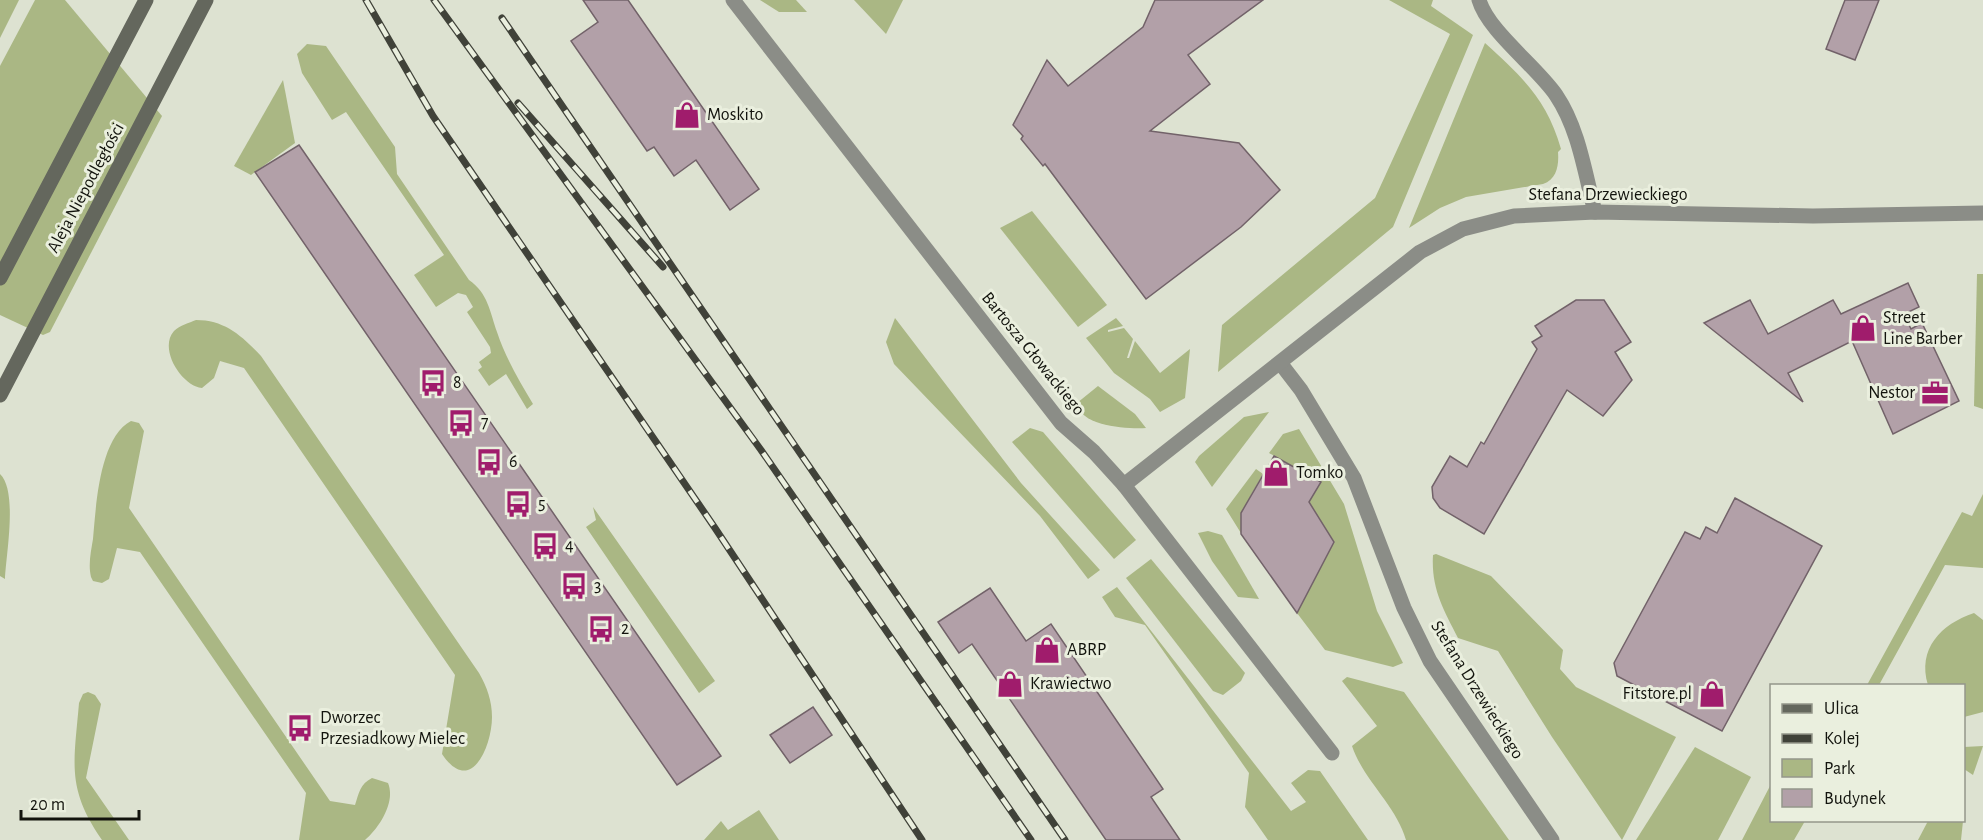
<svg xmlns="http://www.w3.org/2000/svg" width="1983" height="840" font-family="'Alegreya Sans',sans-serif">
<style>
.green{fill:#aab784}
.building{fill:#b2a0a8;stroke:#726269;stroke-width:1.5}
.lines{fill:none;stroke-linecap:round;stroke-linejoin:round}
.street{stroke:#8b8d87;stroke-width:15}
.secondary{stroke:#64675d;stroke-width:15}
.rail-casing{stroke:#404239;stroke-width:7}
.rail{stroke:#eaefde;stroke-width:4.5;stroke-dasharray:14;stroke-linecap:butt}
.labels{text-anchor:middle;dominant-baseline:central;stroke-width:6;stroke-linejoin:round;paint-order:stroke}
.poi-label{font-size:18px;fill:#12130d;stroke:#eaefde;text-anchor:start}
.street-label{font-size:18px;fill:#12130d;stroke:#eaefde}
</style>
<rect width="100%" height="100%" fill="#dde2d1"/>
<g class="green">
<path d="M0 0H19L0 38Z"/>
<path d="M35 0H65L162 116 50 332 43 335 0 315V66Z"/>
<path d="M760 0H796L807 12H779Z"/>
<path d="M854 0H903L886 34Z"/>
<path d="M1389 0H1433L1431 6 1473 35 1393 227 1218 372 1222 325 1375 198 1450 34Z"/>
<path d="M1485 43C1522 77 1547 99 1561 149L1558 152C1559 165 1557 179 1543 184L1466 197 1440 208 1409 228Z"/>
<path d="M307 44 326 46 395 147 397 174 469 280C488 293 490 312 497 332 505 357 520 382 533 404L527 409 506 374 489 386 478 370 482 367 479 362 491 353 490 347 467 312 473 307 466 295 458 293 436 307 414 275 444 255 346 112 332 120 302 73 297 54Z"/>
<path d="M283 80 295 143 251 175 234 166Z"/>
<path d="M1032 211 1107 305 1078 327 1000 228Z"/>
<path d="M1977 274H1983V409L1974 406Z"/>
<path d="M895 318 1021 483 1100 570 1088 579 1040 516 894 364 886 342Z"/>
<path d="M1116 318 1123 326 1108 330V332L1124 328 1133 339 1127 358H1129L1135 341 1160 373 1190 349 1185 398 1160 412 1150 399 1114 373 1086 338Z"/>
<path d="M196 320C225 320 242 336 261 356L479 673C487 687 492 701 492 717 492 746 471 797 442 754L455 675 244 368 220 361 214 378 202 388C182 386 158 349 174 331 180 325 189 323 196 320Z"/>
<path d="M1098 386 1135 414 1146 428C1128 429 1080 427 1077 403Z"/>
<path d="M1269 412 1212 487 1195 462 1199 456 1244 417Z"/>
<path d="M131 421 139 423 144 431 129 508 330 801 355 805C359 793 360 784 372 778L388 783C396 802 379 828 365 840H299L306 793 140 552 117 548 109 579 102 583 93 581 91 577C88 565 91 551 93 539 96 507 99 438 131 421Z"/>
<path d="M1030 428 1043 432 1136 540 1114 559 1012 442Z"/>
<path d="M1299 429 1344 504 1377 611 1403 663 1393 667 1325 650 1297 613 1334 542 1309 502 1319 481 1269 453 1283 434Z"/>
<path d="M1256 469 1263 474C1251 496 1237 512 1244 538L1226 509Z"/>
<path d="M0 474C18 491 6 554 5 579L0 576Z"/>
<path d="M1983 494V568L1945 565 1879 685H1867L1962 512 1972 516Z"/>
<path d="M593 507 715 681 699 693 586 527 596 520Z"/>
<path d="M1208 531 1222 535 1259 599 1238 597 1212 561 1198 533Z"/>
<path d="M1436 554 1491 576 1563 650 1560 669 1576 687 1676 737 1622 840 1552 737 1498 651 1458 638C1443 609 1431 588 1433 555Z"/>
<path d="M1151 559 1245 673 1241 681 1223 695 1213 691 1126 578Z"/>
<path d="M1117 587 1291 811 1306 802 1291 783 1308 770 1320 771 1368 840H1268L1245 807 1249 773 1145 625 1115 617 1102 597Z"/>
<path d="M1974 613 1983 620V712L1964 717V686L1928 685C1917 649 1941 624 1974 613Z"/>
<path d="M1347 677 1404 692 1509 840H1406C1396 805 1364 781 1352 746L1377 726 1342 681Z"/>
<path d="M88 692 95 695 101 704 86 778 129 840H102C66 788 74 763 79 703L83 694Z"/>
<path d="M1983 746 1973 775 1964 769V747Z"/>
<path d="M1695 747 1751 777 1718 840H1636Z"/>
<path d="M1770 786 1772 820 1805 821 1794 840H1742Z"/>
<path d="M759 810 779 840H704L721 821 728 830Z"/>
<path d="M1928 821H1963L1961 840H1918Z"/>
</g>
<g class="building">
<path d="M583 0H628L759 189 730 210 696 160 674 176 654 147 647 151 571 41 598 22Z"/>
<path d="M1155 0H1263L1188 55 1210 84 1150 131 1239 143 1280 190 1241 227 1146 299 1045 164 1043 166 1021 139 1023 136 1013 125 1047 60 1068 86 1143 27Z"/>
<path d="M1845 0H1879L1855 60 1826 49Z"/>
<path d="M299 145 721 756 677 785 255 172Z"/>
<path d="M1908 283 1919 307 1904 314 1911 329 1922 323 1959 401 1893 434 1852 341 1788 373 1803 402 1704 323 1750 300 1768 334 1833 300 1841 314Z"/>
<path d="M1576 300H1604L1631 342 1615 352 1632 380 1603 416 1567 390 1484 534 1440 508 1433 498 1432 487 1450 456 1467 467 1481 442 1484 444 1537 349 1532 342 1542 336 1535 326Z"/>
<path d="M1274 456 1321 482 1309 502 1334 542 1297 613 1241 534V513Z"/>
<path d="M1735 498 1822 546 1722 731 1617 676 1614 663 1685 532 1700 539 1706 527 1717 533Z"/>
<path d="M990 588 1026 641 1051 624 1163 789 1151 797 1180 840H1106L972 644 959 653 938 622Z"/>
<path d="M813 707 832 735 790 763 770 735Z"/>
</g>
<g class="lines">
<g class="street">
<path d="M733 0 1061 423 1094 452 1124 485 1332 753"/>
<path d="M1479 0C1488 31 1536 66 1556 95 1579 129 1585 174 1595 212"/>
<path d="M1281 364 1301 390 1354 478 1404 608 1430 661 1552 840"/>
<path d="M1124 485 1420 252 1463 229 1514 216 1595 212 1813 216 1983 213"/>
</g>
<g class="secondary">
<path d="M0 278 146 0"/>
<path d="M0 395 206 0"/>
</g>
<defs>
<g id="rail">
<path d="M366 0 433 116 715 528 922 840"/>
<path d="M434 0 761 450 1031 840"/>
<path d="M502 18 1065 840"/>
<path d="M518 103 663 267"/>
</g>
</defs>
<use href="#rail" class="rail-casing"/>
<use href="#rail" class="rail"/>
</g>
<defs>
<symbol id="shop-bare" viewBox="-9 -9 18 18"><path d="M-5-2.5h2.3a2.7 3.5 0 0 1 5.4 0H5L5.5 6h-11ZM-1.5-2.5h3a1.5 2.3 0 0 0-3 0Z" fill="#a01c6c" stroke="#eaefde" stroke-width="2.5" paint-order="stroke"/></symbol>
<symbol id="bus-bare" viewBox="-9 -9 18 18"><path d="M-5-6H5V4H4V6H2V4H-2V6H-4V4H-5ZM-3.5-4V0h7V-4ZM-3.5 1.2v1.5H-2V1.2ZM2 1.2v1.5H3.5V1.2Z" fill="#a01c6c" stroke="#eaefde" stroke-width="2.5" paint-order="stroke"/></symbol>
<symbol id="office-bare" viewBox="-9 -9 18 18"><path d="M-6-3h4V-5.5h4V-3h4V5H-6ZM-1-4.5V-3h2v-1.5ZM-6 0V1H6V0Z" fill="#a01c6c" stroke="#eaefde" stroke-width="2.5" paint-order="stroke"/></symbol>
</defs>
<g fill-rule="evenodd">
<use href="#shop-bare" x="668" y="96" width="38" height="38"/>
<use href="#shop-bare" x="1844" y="309" width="38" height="38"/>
<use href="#bus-bare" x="414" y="364" width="38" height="38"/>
<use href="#office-bare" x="1916" y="374" width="38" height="38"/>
<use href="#bus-bare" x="442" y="404" width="38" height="38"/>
<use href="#bus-bare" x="470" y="443" width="38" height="38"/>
<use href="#shop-bare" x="1257" y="454" width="38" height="38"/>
<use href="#bus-bare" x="499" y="485" width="38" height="38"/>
<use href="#bus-bare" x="526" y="527" width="38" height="38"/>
<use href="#bus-bare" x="555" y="567" width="38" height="38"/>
<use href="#bus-bare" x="582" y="610" width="38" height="38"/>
<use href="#shop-bare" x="1028" y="631" width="38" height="38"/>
<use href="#shop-bare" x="991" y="665" width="38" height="38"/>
<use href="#shop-bare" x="1693" y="675" width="38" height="38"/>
<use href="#bus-bare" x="281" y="709" width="38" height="38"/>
</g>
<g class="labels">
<g class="poi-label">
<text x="707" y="115">Moskito</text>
<text x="1883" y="318">Street<tspan x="1883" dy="21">Line Barber</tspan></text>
<text x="453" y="383">8</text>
<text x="1915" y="393" text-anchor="end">Nestor</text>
<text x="481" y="423">7</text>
<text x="509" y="462">6</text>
<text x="1296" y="473">Tomko</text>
<text x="538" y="504">5</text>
<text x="565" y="546">4</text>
<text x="594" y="586">3</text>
<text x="621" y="629">2</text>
<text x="1067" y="650">ABRP</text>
<text x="1030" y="684">Krawiectwo</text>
<text x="1692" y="694" text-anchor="end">Fitstore.pl</text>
<text x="320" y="718">Dworzec<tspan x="320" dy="21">Przesiadkowy Mielec</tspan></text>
</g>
<g class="street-label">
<text transform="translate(86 188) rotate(-62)">Aleja Niepodległości</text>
<text x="1608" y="195">Stefana Drzewieckiego</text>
<text transform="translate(1033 354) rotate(51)">Bartosza Głowackiego</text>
<text transform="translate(1477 690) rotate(58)">Stefana Drzewieckiego</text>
</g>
</g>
<rect x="1770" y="684" width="195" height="138" fill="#eaefde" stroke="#94978a" stroke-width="1.5"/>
<rect x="1782" y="704" width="30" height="9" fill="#64675d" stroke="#94978a" stroke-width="1.5"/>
<text x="1824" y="714" font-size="18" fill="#12130d">Ulica</text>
<rect x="1782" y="734" width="30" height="9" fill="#404239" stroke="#94978a" stroke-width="1.5"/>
<text x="1824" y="744" font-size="18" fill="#12130d">Kolej</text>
<rect x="1782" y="759" width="30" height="18" fill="#aab784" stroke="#94978a" stroke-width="1.5"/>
<text x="1824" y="774" font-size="18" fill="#12130d">Park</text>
<rect x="1782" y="789" width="30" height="18" fill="#b2a0a8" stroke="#94978a" stroke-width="1.5"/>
<text x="1824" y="804" font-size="18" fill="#12130d">Budynek</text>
<path d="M21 810v9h118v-9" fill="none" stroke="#12130d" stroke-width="3"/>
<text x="30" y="810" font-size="18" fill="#12130d" stroke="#eaefde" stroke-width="4.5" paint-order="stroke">20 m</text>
</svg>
